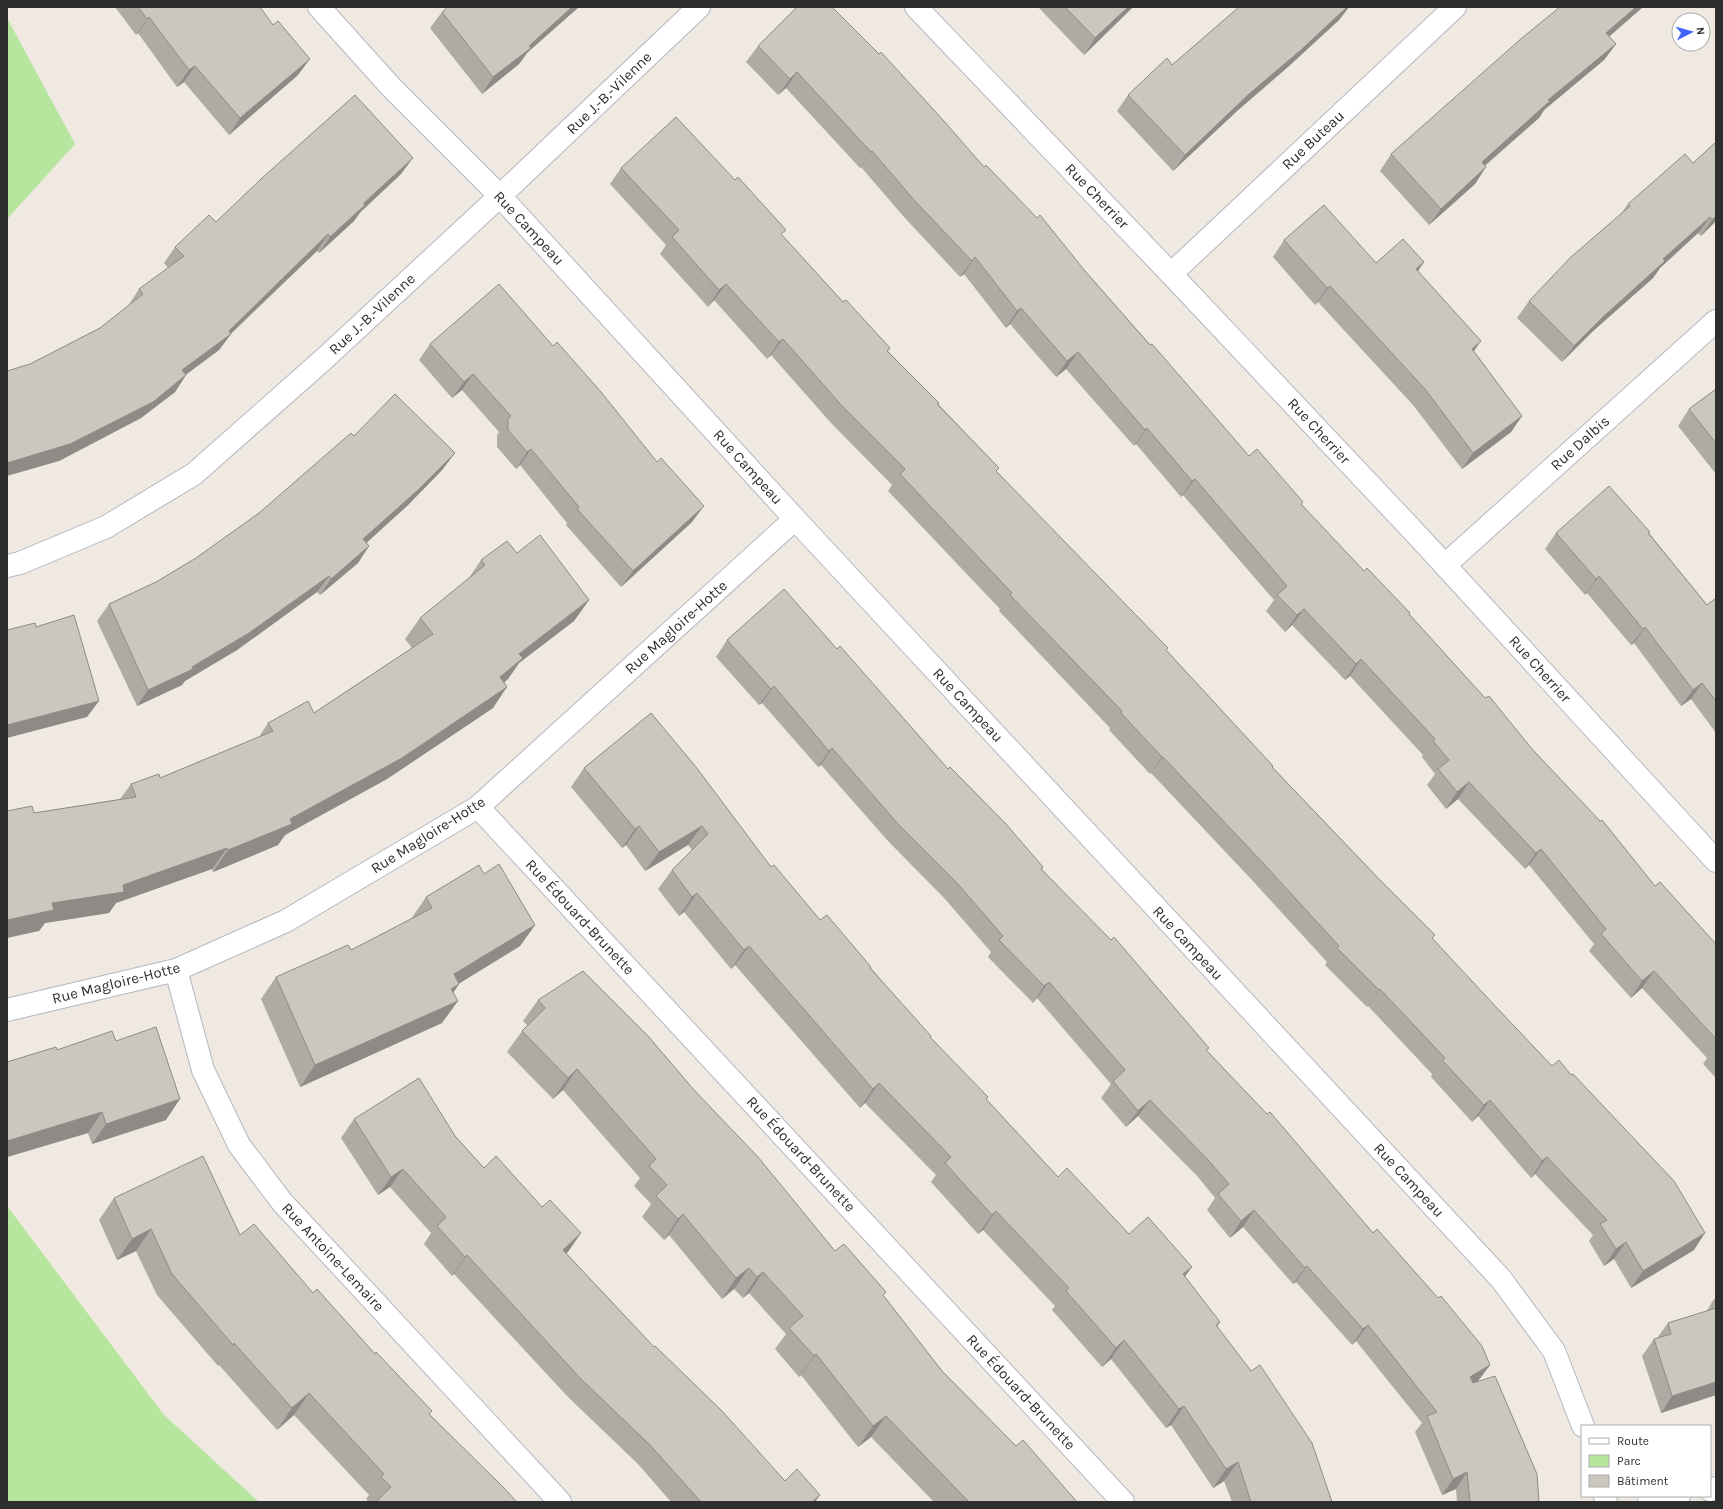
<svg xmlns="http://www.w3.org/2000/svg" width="1723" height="1509" font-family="Karla,sans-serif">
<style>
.green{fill:#b6e59e}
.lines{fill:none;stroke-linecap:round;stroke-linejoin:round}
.minor-casing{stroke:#b4b7c1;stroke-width:24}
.minor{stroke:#fff;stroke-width:22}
.wall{fill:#afaba4}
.shaded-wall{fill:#8e8b86}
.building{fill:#cbc7bf;stroke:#8e8b86}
.labels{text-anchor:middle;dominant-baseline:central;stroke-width:3.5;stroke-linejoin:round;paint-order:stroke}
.street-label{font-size:15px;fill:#2e2e2e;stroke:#fff}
</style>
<rect width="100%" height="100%" fill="#efe9e1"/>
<g class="green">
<path d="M7 18 75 144 7 219Z"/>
<path d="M7 1206 164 1415 259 1502H7Z"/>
</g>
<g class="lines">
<defs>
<g id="minor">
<path d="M319 7 391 87 500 196 795 519 1501 1279 1554 1351 1583 1426"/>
<path d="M916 7 1171 274 1418 536 1716 861"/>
<path d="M1171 274 1455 7"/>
<path d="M1445 565 1716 321"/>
<path d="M7 566 20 563 106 527 194 474 324 359 500 196 699 7"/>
<path d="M478 807 1123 1502"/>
<path d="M176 970 203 1070 239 1145 282 1202 560 1502"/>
<path d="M7 1010 176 970 286 921 478 807 795 519"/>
<path d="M1710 1490 1716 1488"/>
<path d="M1605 1496 1606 1502"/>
<path d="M1649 1502 1679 1496"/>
</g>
</defs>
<use href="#minor" class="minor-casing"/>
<use href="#minor" class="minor"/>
</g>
<g class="wall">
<path d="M115 7H260L298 75 229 135 184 82 177 87 138 33 136 35Z"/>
<path d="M1040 7H1133L1084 55 1039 8Z"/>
<path d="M1239 7H1349L1339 20 1289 66 1237 111 1173 171 1117 111 1128 95 1172 65Z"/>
<path d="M1560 7H1643L1609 36 1616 44 1604 60 1544 110 1539 118 1485 166 1475 184 1429 225 1380 171 1391 154Z"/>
<path d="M442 12 527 53 519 64 482 94 430 28Z"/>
<path d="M758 46 984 167 1085 271 1249 456 1301 505 1364 571 1409 615 1532 749 1655 886 1716 944V1078L1703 1064 1707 1058 1642 988 1631 998 1589 951 1594 944 1529 865 1525 869 1458 799 1446 809 1427 785 1435 774 1422 757 1423 755 1350 676 1345 680 1292 625 1285 632 1266 611 1274 600 1183 495 1181 497 1136 444 1134 446 1066 369 1056 377 1010 324 1006 328 964 274 960 277 904 217 861 167 860 168 786 88 778 95 746 62Z"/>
<path d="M1716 142V221L1701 236 1698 233 1660 268 1653 278 1592 332 1562 362 1517 318 1529 301 1620 215 1628 204 1693 163Z"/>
<path d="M621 168 782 235 843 302 890 348 888 351 999 468 996 471 1167 651 1272 767 1379 879 1435 935 1432 938 1694 1250 1631 1288 1614 1259 1604 1266 1589 1241 1593 1235 1535 1174 1531 1178 1478 1116 1472 1122 1431 1077 1432 1074 1368 1006 1367 1007 1325 965 1327 962 1251 879 1151 773 1150 774 1109 730 1110 728 999 611 1000 609 888 491 892 485 831 423 771 355 767 359 714 300 708 307 660 254 666 245 610 184Z"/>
<path d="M401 174 360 213 354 221 319 253 317 251 231 334 219 350 186 375 175 392 141 418 59 461 30 364 100 328 128 306 139 289 168 268 164 263 175 247 216 222Z"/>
<path d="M1284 240 1376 263 1424 262 1418 271 1474 351 1522 416 1511 432 1462 469 1413 405 1318 302 1315 305 1273 257Z"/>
<path d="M430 344 692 522 621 587 566 525 567 523 520 465 516 469 497 447V435L499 432 462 390 452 398 419 360Z"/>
<path d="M1716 389V474L1678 426 1689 409Z"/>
<path d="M354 436 443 469 407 506 366 543 369 546 358 563 320 595 317 592 237 650 185 681 182 685 137 706 97 621 109 604 156 582 196 558 259 513Z"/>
<path d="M1650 532 1649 533 1707 605 1716 598V733L1691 699 1681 706 1634 643 1631 645 1587 593 1585 595 1545 549 1556 533Z"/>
<path d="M517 553 589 600 574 621 519 663 508 679 504 683 493 708 387 779 285 835 278 845 213 872 212 869 116 903 109 913 45 923 39 931 34 813 120 799 131 784 160 778 259 737 268 723 314 713 412 648 405 639 420 618 469 578 481 560Z"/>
<path d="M727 640 837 649 948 769 1043 867 1042 869 1373 1233 1490 1365 1478 1381 1477 1382 1539 1502H1457L1456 1489 1442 1495 1415 1432 1422 1423 1356 1341 1352 1345 1296 1282 1293 1284 1243 1227 1230 1238 1207 1210 1215 1198 1198 1177 1138 1116 1126 1127 1101 1098 1111 1084 1037 998 1033 1003 988 957 991 952 945 899 888 841 821 765 818 767 762 703 759 705 716 657Z"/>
<path d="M651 713 771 867 820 920 871 968 930 1038 1058 1177 1129 1234 1185 1277 1220 1322 1217 1327 1332 1502H1232L1224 1481 1213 1488 1171 1425 1166 1428 1111 1359 1102 1367 1052 1310 1055 1306 983 1230 978 1234 931 1182 936 1175 865 1103 860 1108 735 965 731 969 684 912 679 916 658 889 672 870 692 850 688 845 645 871 626 845 622 848 571 787 584 768Z"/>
<path d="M484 874 535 925 520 946 459 983V984L453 993 442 1023 300 1087 261 999 276 977 351 950 411 919 426 897Z"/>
<path d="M538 1000 694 1090 835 1251 883 1296 942 1371 1016 1446 1077 1502H934L871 1437 858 1447 801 1375 799 1377 775 1349 786 1334 749 1293 743 1298 734 1289 722 1299 669 1235 664 1240 642 1217 651 1204 634 1186 640 1178 563 1090 553 1099 507 1052 522 1031 528 1026 523 1021Z"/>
<path d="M116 1041 166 1120 92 1144 88 1133 7 1157V1062L57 1050Z"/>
<path d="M354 1119 455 1136 484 1168 581 1233 566 1253 654 1347 785 1481 820 1495 815 1502H671L638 1464 568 1397 454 1274 452 1276 424 1244 431 1233 390 1187 378 1195 341 1138Z"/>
<path d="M114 1198 240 1235 313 1293 432 1411 429 1415 517 1502H369L366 1499 369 1495 294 1415 277 1430 219 1365 218 1366 157 1295 136 1251 117 1260 99 1220Z"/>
<path d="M1714 1299H1716V1395L1661 1413 1642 1356 1654 1339 1657 1338 1668 1323 1706 1312Z"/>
</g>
<g class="shaded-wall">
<path d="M572 7H579L527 53 519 64 482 94 493 77Z"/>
<path d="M1128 7H1133L1084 55 1095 38Z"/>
<path d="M1345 7H1349L1339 20 1289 66 1237 111 1173 171 1185 155 1249 94Z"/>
<path d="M1636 7H1643L1595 49 1606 33Z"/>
<path d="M149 17 138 33 136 35 147 19Z"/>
<path d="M1616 44 1604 60 1544 110 1539 118 1470 178 1482 162 1548 100Z"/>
<path d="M310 59 298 75 229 135 240 118Z"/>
<path d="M195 66 184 82 177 87 189 70Z"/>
<path d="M797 72 786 88 778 95 790 79Z"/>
<path d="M872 151 861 167 860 168 871 152Z"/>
<path d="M413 158 401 174 360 212 354 221 319 253 330 237 364 203Z"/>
<path d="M1486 167 1475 184 1429 225 1441 209Z"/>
<path d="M1716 216V221L1701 236 1712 220Z"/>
<path d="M1710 217 1698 233 1660 268 1653 278 1592 332 1562 362 1574 346 1604 316 1663 259Z"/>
<path d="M328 234 317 251 230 334H231L219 350 170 386 182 370 229 331Z"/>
<path d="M975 257 964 274 960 277Z"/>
<path d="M1424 262 1413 278 1416 269Z"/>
<path d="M726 284 714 300 708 307 719 290Z"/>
<path d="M1330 286 1318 302 1315 305 1327 288Z"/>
<path d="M1021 308 1010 324 1006 328 1017 311Z"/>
<path d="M783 339 771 355 767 359 779 342Z"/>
<path d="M1481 341 1469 358 1472 349Z"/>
<path d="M1078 352 1066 369 1056 377 1067 361Z"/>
<path d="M473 374 462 390 452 398 464 382Z"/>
<path d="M186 375 175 392 141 418 59 461 7 476V463Z"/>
<path d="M1522 416 1511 432 1462 469 1473 453Z"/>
<path d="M1147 428 1136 444 1134 446 1145 430Z"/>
<path d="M531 449 520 465 516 469 527 452Z"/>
<path d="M455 453 443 469 407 506 352 556 363 539Z"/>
<path d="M1195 479 1183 495 1181 497 1192 481Z"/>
<path d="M704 506 692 522 621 587 633 571Z"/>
<path d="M369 546 358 563 320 595 331 579Z"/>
<path d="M329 576 317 592 237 650 185 681 182 685 137 706 148 690 192 667Z"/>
<path d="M1599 576 1587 593 1585 595 1596 579Z"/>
<path d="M589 600 574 621 519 663 508 679 485 698 500 677 519 654Z"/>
<path d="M1304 609 1292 625 1285 632 1297 615Z"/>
<path d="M1645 627 1634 643 1631 645 1643 629Z"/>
<path d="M1361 659 1350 676 1345 680 1356 664Z"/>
<path d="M1702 683 1691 699 1681 706 1693 690Z"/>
<path d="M774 686 762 703 759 705 771 689Z"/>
<path d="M507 687 493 708 387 779 285 835 278 845 213 872 228 850 290 819Z"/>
<path d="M99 701 87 717 7 738V725Z"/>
<path d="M832 748 821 765 818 767 829 751Z"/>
<path d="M1162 757H1163L1150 774Z"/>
<path d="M1469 782 1458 799 1446 809 1457 792Z"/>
<path d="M639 826 626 845 622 848 635 829Z"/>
<path d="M702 826 688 845 645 871 659 852Z"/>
<path d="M227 848 212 869 116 903 109 913 45 923 39 931 7 938V920L52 903 123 885Z"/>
<path d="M1541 849 1529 865 1525 869 1536 853Z"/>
<path d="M697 893 684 912 679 916 692 897Z"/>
<path d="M535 925 520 946 439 996 454 974Z"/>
<path d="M749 946 735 965 731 969 744 950Z"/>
<path d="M1654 971 1642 988 1631 998 1642 981Z"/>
<path d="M1049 982 1037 998 1033 1003 1044 986Z"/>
<path d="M459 984 444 1006 451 989Z"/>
<path d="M1380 989 1368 1006 1367 1007 1379 990Z"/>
<path d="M458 1001 442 1023 300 1087 315 1065Z"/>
<path d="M577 1069 563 1090 553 1099 568 1078Z"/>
<path d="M879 1083 865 1103 860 1108 873 1089Z"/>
<path d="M180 1099 166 1120 92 1144 106 1124Z"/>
<path d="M1150 1100 1138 1116 1126 1127 1138 1111Z"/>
<path d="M1490 1100 1478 1116 1472 1122 1484 1105Z"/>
<path d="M102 1112 88 1133 7 1157V1141Z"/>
<path d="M1547 1157 1535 1174 1531 1178 1542 1161Z"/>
<path d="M403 1169 390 1187 378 1195 391 1177Z"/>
<path d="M1254 1210 1243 1227 1230 1238 1241 1221Z"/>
<path d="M996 1211 983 1230 978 1234 992 1215Z"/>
<path d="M683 1214 669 1235 664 1240 678 1219Z"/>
<path d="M151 1229 136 1251 117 1260 132 1239Z"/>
<path d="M581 1233 568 1252 550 1268 563 1250Z"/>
<path d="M1705 1233 1694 1250 1631 1288 1643 1271Z"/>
<path d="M1626 1242 1614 1259 1604 1266 1616 1249Z"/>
<path d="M467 1255 454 1274 452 1276 465 1257Z"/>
<path d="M1307 1266 1296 1282 1293 1284 1305 1268Z"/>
<path d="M1192 1267 1178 1286 1183 1274Z"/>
<path d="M749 1268 734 1289 722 1299 736 1278Z"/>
<path d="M763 1272 749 1293 743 1298 757 1277Z"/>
<path d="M1368 1325 1356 1341 1352 1345 1363 1329Z"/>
<path d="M1124 1340 1111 1359 1102 1367 1116 1348Z"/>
<path d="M816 1354 801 1375 799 1377 814 1356Z"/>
<path d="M1490 1365 1478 1381 1459 1393 1470 1377Z"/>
<path d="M1716 1382V1395L1661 1413 1672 1396Z"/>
<path d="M309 1393 294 1415 277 1430 292 1408Z"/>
<path d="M1184 1406 1171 1425 1166 1428 1179 1409Z"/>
<path d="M886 1416 871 1437 858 1447 873 1426Z"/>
<path d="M1238 1462 1224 1481 1213 1488 1226 1469Z"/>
<path d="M1467 1472 1456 1489 1442 1495 1453 1479Z"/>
<path d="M820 1495 815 1502H812Z"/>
</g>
<g class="building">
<path d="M138 7H260L273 25 278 21 310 59 240 118 195 66 189 70 149 17 147 19Z"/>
<path d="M448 7H572L529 46 531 48 493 77 442 12Z"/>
<path d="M797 7H832L879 54 881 52 943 120 984 167 986 165 1037 218 1040 215 1085 271 1150 345 1152 344 1249 456 1257 449 1303 502 1301 504 1364 571 1367 568 1410 613 1409 614 1485 698 1489 696 1532 749 1600 821 1602 820 1655 886 1660 882 1716 944V1039L1654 971 1642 981 1601 934 1606 929 1541 849 1536 853 1469 782 1457 792 1438 769 1449 760 1433 741 1435 739 1361 659 1356 664 1304 609 1297 615 1277 595 1287 586 1195 479 1192 481 1147 428 1145 430 1078 352 1067 361 1021 308 1017 311 975 257 972 261 915 201 872 151 871 152 797 72 790 79 758 46Z"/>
<path d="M1065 7H1128L1095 38Z"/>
<path d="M1239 7H1347L1301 50 1249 94 1185 155 1128 95 1167 58 1172 65Z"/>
<path d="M1560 7H1636L1606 33 1616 44 1548 100 1550 101 1482 162 1486 167 1441 209 1391 154 1523 37Z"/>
<path d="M355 95 413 158 364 203 365 205 330 237 328 234 229 331 231 334 182 370 186 375 153 402 70 444 7 463V371L30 364 100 328 143 294 139 289 184 256 175 247 209 215 216 222 261 179Z"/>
<path d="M676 117 735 180 738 177 786 230 781 234 843 302 846 300 890 348 887 351 939 403 937 404 999 468 996 471 1168 648 1166 650 1273 766 1272 767 1379 879 1435 935 1432 938 1497 1008 1552 1066 1559 1060 1571 1075 1573 1074 1674 1181 1705 1233 1643 1271 1626 1242 1616 1249 1600 1224 1607 1220 1547 1157 1542 1161 1490 1100 1484 1105 1442 1060 1445 1058 1380 989 1379 990 1337 948 1339 946 1263 863 1163 757H1162L1121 713 1122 711 1010 595 1012 593 900 474 905 469 843 407 783 339 779 342 726 284 719 290 672 237 679 230 621 168Z"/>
<path d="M1716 142V216L1712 220 1710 217 1663 259 1665 261 1604 316 1574 346 1529 301 1571 257 1630 206 1628 204 1685 154 1693 163Z"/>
<path d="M1324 205 1376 263 1403 239 1424 262 1416 269 1481 341 1472 349 1522 416 1473 453 1425 389 1330 286 1327 288 1284 240Z"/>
<path d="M499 284 553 346 557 342 601 392 657 462 661 458 704 506 633 571 577 509 579 507 531 449 527 452 508 430V419L511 416 473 374 464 382 430 344Z"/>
<path d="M1716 389V443L1689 409Z"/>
<path d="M395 394 455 453 418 490 363 539 369 546 331 579 329 576 249 633 192 667 193 669 148 690 109 604 156 582 196 558 259 513 351 433 354 436Z"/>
<path d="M1609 486 1650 532 1648 533 1707 605 1716 598V701L1702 683 1693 690 1645 627 1643 629 1599 576 1596 579 1556 533Z"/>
<path d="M540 535 589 600 519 654 523 658 500 677 507 687 402 758 290 819 292 824 228 850 227 848 123 885 124 892 52 903 54 910 7 920V811L32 806 34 813 136 797 131 784 159 774 160 778 273 731 268 723 308 701 314 713 433 634 420 618 485 565 481 560 507 541 517 553Z"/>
<path d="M784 589 837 649 840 646 948 769 950 767 1006 824 1043 867 1041 869 1111 940 1114 937 1209 1048 1206 1050 1267 1114 1270 1112 1373 1233 1377 1229 1438 1298 1441 1296 1482 1346 1490 1365 1470 1377 1473 1383 1495 1376 1537 1474 1539 1502H1470L1467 1472 1453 1479 1427 1416 1437 1412 1368 1325 1363 1329 1307 1266 1305 1268 1254 1210 1241 1221 1218 1194 1229 1184 1209 1161 1150 1100 1138 1111 1113 1081 1125 1070 1049 982 1044 986 999 940 1003 936 957 883 899 825 832 748 829 751 774 686 771 689 727 640Z"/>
<path d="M74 615 99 701 7 725V630L35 623 36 627Z"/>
<path d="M651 713 696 767 771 867 774 865 820 920 827 915 871 967 870 968 931 1036 930 1037 988 1097 986 1099 1058 1177 1067 1168 1129 1234 1148 1217 1192 1267 1183 1274 1220 1322 1216 1325 1251 1371 1260 1365 1312 1443 1332 1502H1251L1238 1462 1226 1469 1184 1406 1179 1409 1124 1340 1116 1348 1066 1291 1069 1288 996 1211 992 1215 945 1163 951 1157 879 1083 873 1089 749 946 744 950 697 893 692 897 672 870 708 834 702 826 659 852 639 826 635 829 584 768Z"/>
<path d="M499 864 535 925 454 974 459 984 451 989 458 1001 315 1065 276 977 348 945 351 950 432 908 426 897 479 865 484 874Z"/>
<path d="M583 971 648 1036 694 1090 758 1157 835 1251 844 1244 886 1292 883 1295 942 1371 1016 1446 1023 1440 1077 1502H969L886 1416 873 1426 816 1354 814 1356 789 1328 803 1316 763 1272 757 1277 749 1268 736 1278 683 1214 678 1219 656 1196 667 1185 649 1166 656 1159 577 1069 568 1078 522 1031 545 1008 538 1000Z"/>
<path d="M156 1027 180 1099 106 1124 102 1112 7 1141V1062L56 1047 57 1050 112 1031 116 1041Z"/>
<path d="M419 1078 455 1136 484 1168 496 1156 542 1207 550 1200 581 1233 563 1250 654 1347 655 1346 722 1411 785 1481 797 1469 820 1495 812 1502H701L651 1446 581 1379 467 1255 465 1257 437 1226 446 1217 403 1169 391 1177 354 1119Z"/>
<path d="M203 1156 240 1235 254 1224 313 1293 317 1289 375 1354 376 1352 432 1411 429 1414 504 1488 517 1502H376L391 1487 381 1477 384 1474 309 1393 292 1408 234 1343 233 1345 172 1274 151 1229 132 1239 114 1198Z"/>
<path d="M1716 1308V1382L1672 1396 1654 1339 1671 1334 1668 1323Z"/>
</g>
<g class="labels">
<g class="street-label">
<text transform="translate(609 93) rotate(-44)">Rue J.-B.-Vilenne</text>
<text transform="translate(1313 140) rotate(-43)">Rue Buteau</text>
<text transform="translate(1097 196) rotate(46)">Rue Cherrier</text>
<text transform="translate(529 228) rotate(47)">Rue Campeau</text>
<text transform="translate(372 314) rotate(-43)">Rue J.-B.-Vilenne</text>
<text transform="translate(1319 431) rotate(47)">Rue Cherrier</text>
<text transform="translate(1580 443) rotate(-42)">Rue Dalbis</text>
<text transform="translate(748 467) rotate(48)">Rue Campeau</text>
<text transform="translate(676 627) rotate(-42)">Rue Magloire-Hotte</text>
<text transform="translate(1540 669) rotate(48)">Rue Cherrier</text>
<text transform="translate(968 705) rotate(47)">Rue Campeau</text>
<text transform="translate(428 835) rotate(-32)">Rue Magloire-Hotte</text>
<text transform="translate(580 917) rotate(47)">Rue Édouard-Brunette</text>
<text transform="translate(1188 943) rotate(47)">Rue Campeau</text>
<text transform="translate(116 983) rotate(-14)">Rue Magloire-Hotte</text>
<text transform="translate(801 1154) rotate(47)">Rue Édouard-Brunette</text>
<text transform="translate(1409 1180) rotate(47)">Rue Campeau</text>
<text transform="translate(333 1257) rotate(47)">Rue Antoine-Lemaire</text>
<text transform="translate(1021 1392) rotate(47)">Rue Édouard-Brunette</text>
</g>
</g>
<rect width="1723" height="1509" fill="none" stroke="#2e2e2e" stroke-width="16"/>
<rect x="1581" y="1425" width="130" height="72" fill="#ffffff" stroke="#ababab"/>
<rect x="1589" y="1438" width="20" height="6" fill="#ffffff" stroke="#ababab"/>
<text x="1617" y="1445" font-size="12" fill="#2e2e2e">Route</text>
<rect x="1589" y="1455" width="20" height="12" fill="#b6e59e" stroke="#ababab"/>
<text x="1617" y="1465" font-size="12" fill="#2e2e2e">Parc</text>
<rect x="1589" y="1475" width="20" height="12" fill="#cbc7bf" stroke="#ababab"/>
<text x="1617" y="1485" font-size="12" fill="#2e2e2e">Bâtiment</text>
<g transform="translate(1691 32) rotate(84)"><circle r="19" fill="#ffffff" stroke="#ababab"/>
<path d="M0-3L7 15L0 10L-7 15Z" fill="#4264fb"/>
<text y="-6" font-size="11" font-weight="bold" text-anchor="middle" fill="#2e2e2e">N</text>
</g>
</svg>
